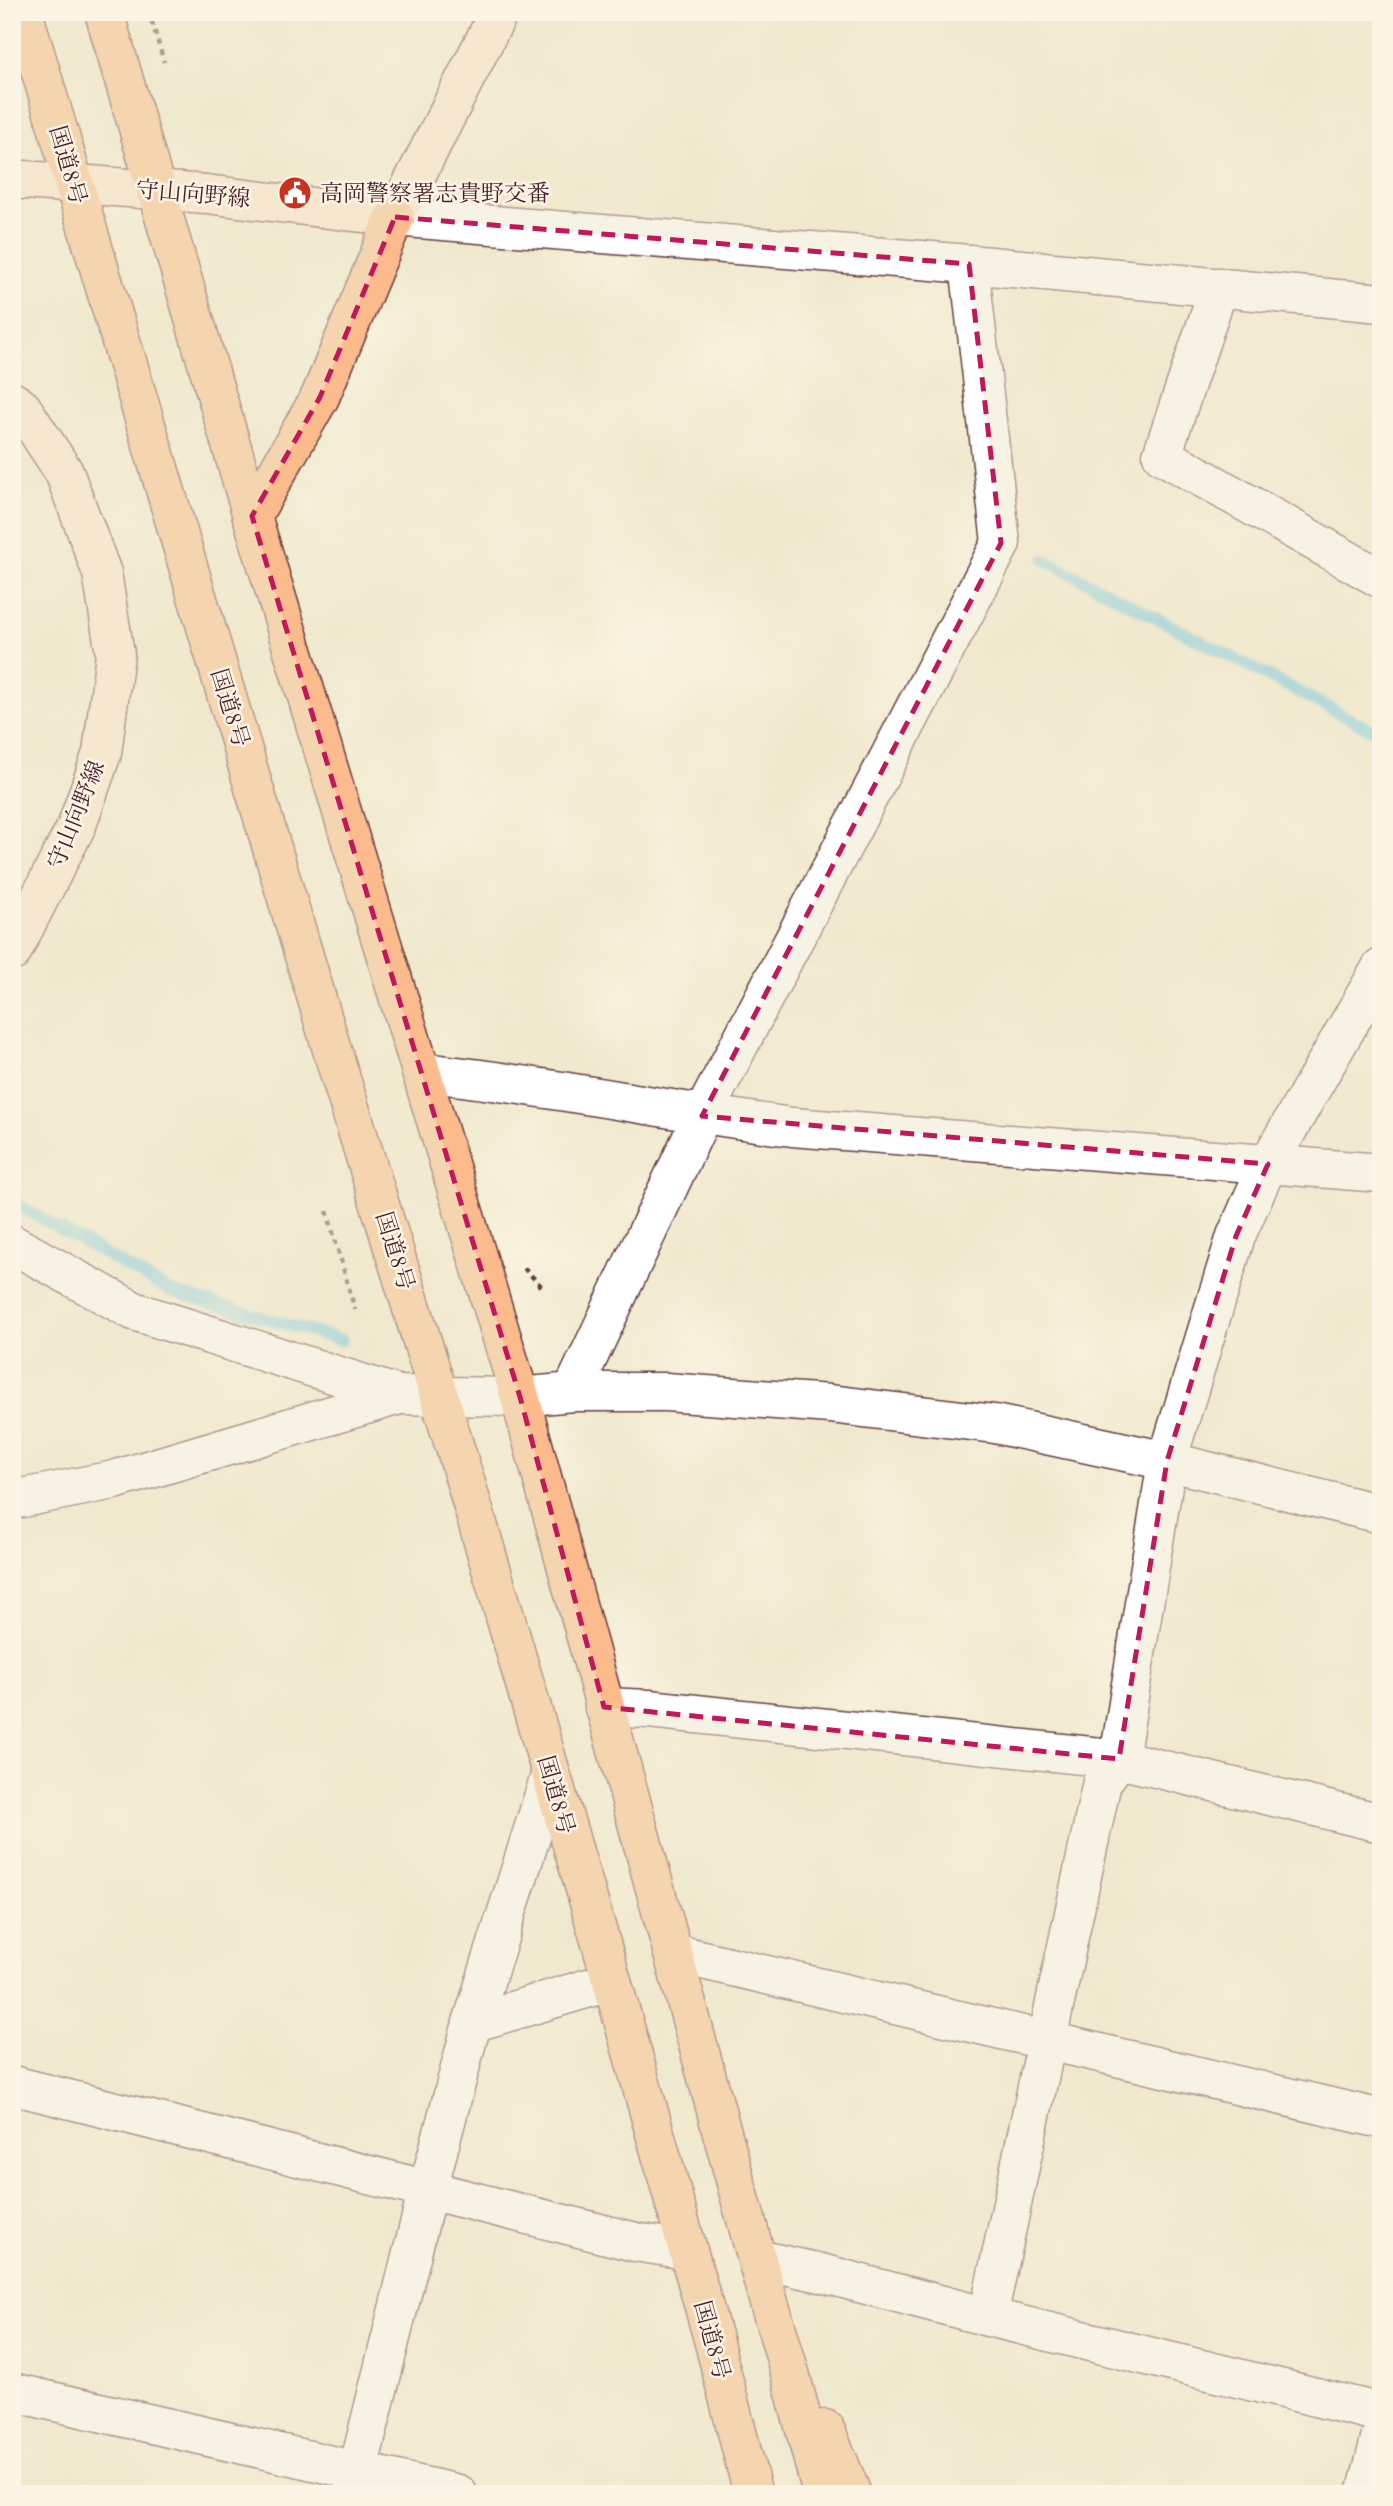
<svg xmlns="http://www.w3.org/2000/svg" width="1393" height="2506" font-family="Cardo,'Noto Serif JP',serif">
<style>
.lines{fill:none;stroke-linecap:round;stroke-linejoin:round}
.stream{stroke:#6ac5e7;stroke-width:12}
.minor-casing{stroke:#633d43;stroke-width:41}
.tertiary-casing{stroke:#633d43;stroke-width:41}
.secondary-casing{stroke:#633d43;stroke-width:41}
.trunk-casing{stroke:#633d43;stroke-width:41}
.path{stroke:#633d43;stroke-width:4.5;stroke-dasharray:5 5;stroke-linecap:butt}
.minor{stroke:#fff;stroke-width:38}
.tertiary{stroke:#fff;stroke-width:38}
.secondary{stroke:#fde4d1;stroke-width:38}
.trunk{stroke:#fbbb8c;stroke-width:38}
.marked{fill:none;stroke:#c2185b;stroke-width:5;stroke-dasharray:14 9;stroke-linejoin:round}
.labels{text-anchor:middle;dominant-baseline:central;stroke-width:5;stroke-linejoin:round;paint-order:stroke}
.street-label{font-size:23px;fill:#4a1f2b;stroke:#fcf5e5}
.poi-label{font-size:23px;fill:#4a1f2b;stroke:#fcf5e5;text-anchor:start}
</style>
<rect width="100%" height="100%" fill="#fcf5e5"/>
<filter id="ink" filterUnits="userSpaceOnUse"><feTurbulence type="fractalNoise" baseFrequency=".0143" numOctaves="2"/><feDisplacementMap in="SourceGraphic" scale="14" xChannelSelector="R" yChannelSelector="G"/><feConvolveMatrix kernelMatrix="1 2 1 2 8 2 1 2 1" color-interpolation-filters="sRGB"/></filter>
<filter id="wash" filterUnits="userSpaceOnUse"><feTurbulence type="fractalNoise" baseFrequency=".00686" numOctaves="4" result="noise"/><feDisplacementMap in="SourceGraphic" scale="28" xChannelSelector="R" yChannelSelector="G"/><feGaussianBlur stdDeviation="1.57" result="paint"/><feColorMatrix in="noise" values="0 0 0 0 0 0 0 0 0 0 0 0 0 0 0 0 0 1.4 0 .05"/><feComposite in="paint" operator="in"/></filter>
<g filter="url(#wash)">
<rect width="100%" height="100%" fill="#f0e9ce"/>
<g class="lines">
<g class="stream">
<path d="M1045 560 1381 735"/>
<path d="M12 1202 172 1292 342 1340"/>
</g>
</g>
</g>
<g filter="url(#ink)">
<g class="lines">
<defs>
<g id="minor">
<path d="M1219 287 1162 455 1381 579"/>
<path d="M421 1072C545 1085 668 1111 792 1127L1381 1173"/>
<path d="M12 1244 134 1311 399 1395 440 1396"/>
<path d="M572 1392 702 1116 1001 543 969 264"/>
<path d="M12 1500 114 1480 399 1395"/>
<path d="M604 1707 649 1709 1119 1759 1381 1823"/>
<path d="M673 1953 1381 2119"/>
<path d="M472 2023 550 1776"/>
<path d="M12 2085 635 2242 687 2250"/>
<path d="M757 2259 821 2273 988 2317 1381 2413"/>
<path d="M988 2317 1102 1782 1119 1759 1167 1461 1236 1236 1268 1164 1381 968"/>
<path d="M12 2392 458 2494"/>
<path d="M352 2494 428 2189 472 2023 612 1981"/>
<path d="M1366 2494 1381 2436"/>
</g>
<g id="tertiary">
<path d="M395 217 969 264 1381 303"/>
<path d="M440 1396 520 1397 572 1392H666L830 1404 995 1424 1167 1461 1381 1514"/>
</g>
<g id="secondary">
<path d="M12 179 206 194 395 217 499 12"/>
<path d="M12 401 22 408 64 472 102 573 115 654 102 753 77 825 12 952"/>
</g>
<g id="trunk">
<path d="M23 12 333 1053 465 1480 612 1981 713 2339 753 2494"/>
<path d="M104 12 252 516 520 1397 767 2296 790 2373 822 2494"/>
<path d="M252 516 320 397 395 217"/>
<path d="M825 2429 852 2494"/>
</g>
</defs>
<use href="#minor" class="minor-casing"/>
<use href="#tertiary" class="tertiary-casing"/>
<use href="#secondary" class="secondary-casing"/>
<use href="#trunk" class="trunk-casing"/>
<g class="path">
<path d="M149 12 164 62"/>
<path d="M327 1211 355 1310"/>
<path d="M524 1268 542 1287"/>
</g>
<use href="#minor" class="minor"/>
<use href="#tertiary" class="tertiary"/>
<use href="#secondary" class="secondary"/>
<use href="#trunk" class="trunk"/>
</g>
</g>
<path d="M0 0H1393V2506H0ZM395 217 969 264 1001 543 702 1116 1268 1164 1236 1236 1167 1461 1119 1759 604 1707 520 1397 252 516 320 397Z" fill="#f0e9ce" fill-opacity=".55" fill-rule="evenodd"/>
<path class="marked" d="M395 217 969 264 1001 543 702 1116 1268 1164 1236 1236 1167 1461 1119 1759 604 1707 520 1397 252 516 320 397Z"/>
<defs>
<symbol id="civic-disc" viewBox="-11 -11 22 22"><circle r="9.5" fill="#c8321e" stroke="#fcf5e5"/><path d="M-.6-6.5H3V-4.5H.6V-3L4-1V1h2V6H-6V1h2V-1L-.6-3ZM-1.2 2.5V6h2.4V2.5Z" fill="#fff"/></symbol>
</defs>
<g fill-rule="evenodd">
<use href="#civic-disc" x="276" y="174" width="38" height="38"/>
</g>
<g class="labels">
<g class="street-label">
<text transform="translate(68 165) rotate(74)">国道8号</text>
<text transform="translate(193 194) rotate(5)">守山向野線</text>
<text transform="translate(230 708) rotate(73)">国道8号</text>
<text transform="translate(76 815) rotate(-68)">守山向野線</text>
<text transform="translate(395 1251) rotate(73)">国道8号</text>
<text transform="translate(556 1795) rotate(74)">国道8号</text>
<text transform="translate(712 2340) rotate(75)">国道8号</text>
</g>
<g class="poi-label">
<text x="320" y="193">高岡警察署志貴野交番</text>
</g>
</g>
<rect width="1393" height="2506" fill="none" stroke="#fcf5e5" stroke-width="42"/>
</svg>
